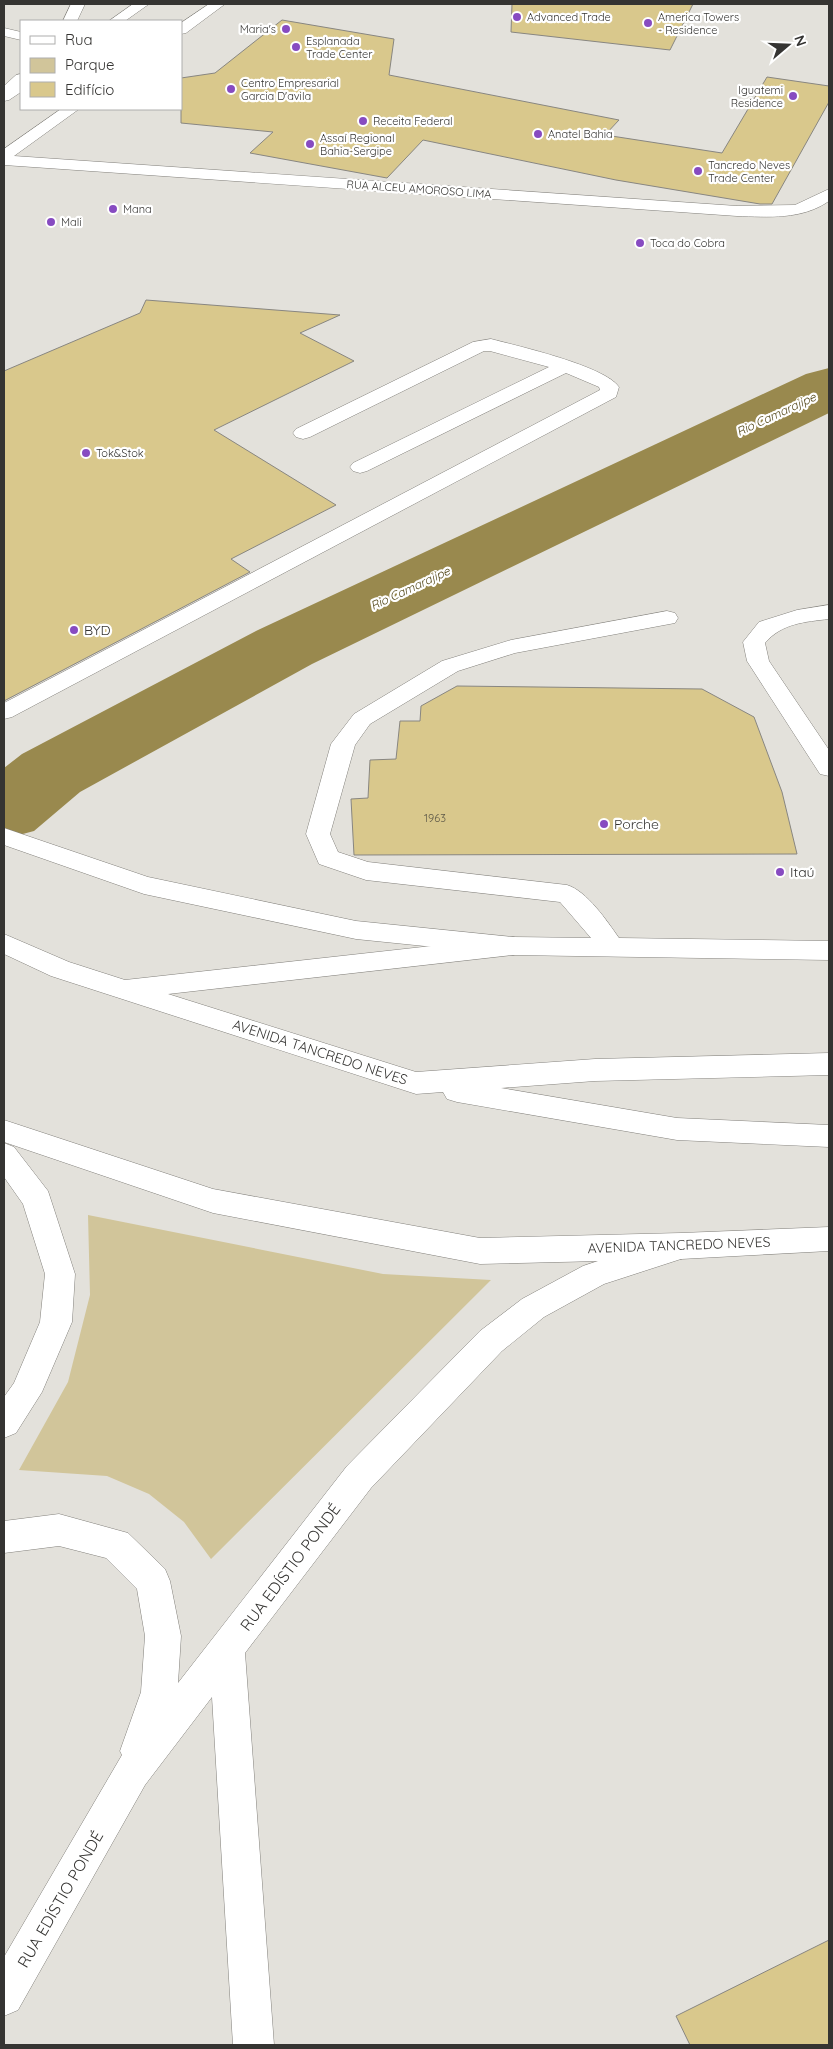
<svg xmlns="http://www.w3.org/2000/svg" width="833" height="2049" font-family="Quicksand,sans-serif">
<style>
.green{fill:#d1c59a}
.lines{fill:none;stroke-linecap:round;stroke-linejoin:round}
.river{fill:#99894e;fill-rule:evenodd}
.building{fill:#d9c88c;stroke:#888681}
.minor-casing{stroke:#83817c;stroke-width:1}
.major-casing{stroke:#83817c;stroke-width:1}
.minor{fill:#fff;fill-rule:evenodd}
.major{fill:#fff;fill-rule:evenodd}
.poi-dot{fill:#874bc1;stroke:#fff;stroke-width:2}
.labels{text-anchor:middle;dominant-baseline:central;stroke-width:4.5;stroke-linejoin:round;paint-order:stroke}
.far-poi-label{font-size:11px;fill:#353432;stroke:#fff;text-anchor:start}
.far-street-label{font-size:11px;fill:#353432;stroke:#fff}
.number-label{font-size:11px;fill:#5e5948}
.far-water-label{font-size:12px;font-style:italic;fill:#524617;stroke:#fff}
.poi-label{font-size:14px;fill:#353432;stroke:#fff;text-anchor:start}
.street-label{font-size:14px;fill:#353432;stroke:#fff}
.near-street-label{font-size:16px;fill:#353432;stroke:#fff}
</style>
<rect width="100%" height="100%" fill="#e3e1db"/>
<path class="green" d="M88 1215 383 1274 491 1280 211 1559 184 1522 149 1494 107 1476 19 1470 68 1382 90 1295Z"/>
<g class="lines">
<path class="river" d="M829 368V413L312 664 80 792 34 831 4 839V768L22 754 258 630 806 374Z"/>
</g>
<g class="building">
<path d="M512 4H693L670 50 511 32Z"/>
<path d="M282 20 394 39 389 75 619 120 605 135 722 153 767 77 829 86V102L772 204H760L616 180 423 140 387 178 250 153 273 132 181 123V78L215 73Z"/>
<path d="M146 300 340 315 300 333 354 361 214 430 336 505 231 559 250 572 4 701V371L140 313Z"/>
<path d="M457 686 702 689 754 717 782 792 797 854 354 855 351 799 368 798 370 760 396 759 400 721H420L421 706Z"/>
<path d="M829 1940V2045H690L676 2016Z"/>
</g>
<g class="lines">
<defs>
<g id="minor">
<path d="M71 4H85L77 21H63Z"/>
<path d="M209 4H225L186 33 181 34V23Z"/>
<path d="M4 28 21 32V40L4 36Z"/>
<path d="M21 74V86L9 97 4 98V86L16 75Z"/>
<path d="M61 109H79L14 156 737 206 795 205 829 189V201C802 220 768 217 737 216L4 165V149Z"/>
<path d="M491 339C518 346 605 366 619 387L616 397 12 717 4 719V703L600 390 599 387 566 373 367 471 360 473 353 471 350 467 353 463 549 367 490 351H484L310 437 303 439 296 437 293 433 296 429 473 342Z"/>
<path d="M829 605V619C805 622 782 623 765 643L769 661 829 750V776L820 774 747 661 743 642 759 622 797 610Z"/>
<path d="M667 611 675 613 678 618 675 623 515 653 458 671 370 724 355 745 330 834 338 852 368 862 567 885C587 891 607 921 619 938L829 941V960L513 955 356 939 144 894 4 845V828L148 877 356 921 513 937 591 938 560 902 366 880 319 864 306 834 331 744 354 714 442 661 511 640Z"/>
<path d="M4 1143 14 1147 48 1191 75 1274 72 1322 42 1392 16 1433 4 1438V1397L14 1383 40 1322 45 1274 23 1204 4 1177Z"/>
<path d="M673 1236 684 1240 688 1249 684 1258 604 1284 544 1317 502 1351 371 1488 245 1653 274 2045H233L212 1697 145 1785 18 2010 4 2016V1957L122 1755 120 1751 141 1692 145 1636 137 1589 106 1558 59 1546 4 1553V1521L59 1514 128 1533 165 1569 170 1581 181 1636 178 1683 347 1466 480 1331 522 1299 583 1266Z"/>
</g>
<g id="major">
<path d="M133 4H149L125 21H109Z"/>
<path d="M21 81V92L9 100 4 101V90Z"/>
<path d="M4 934 69 962 125 980 513 937 522 939 526 946 522 953 513 955 168 994 416 1072 595 1059 829 1053V1075L595 1081 501 1088 677 1118 829 1125V1147L677 1140 457 1102 447 1099 443 1092 416 1094 51 976 4 954Z"/>
<path d="M4 1120 213 1189 480 1238 681 1233 829 1227V1251L681 1259 480 1264 213 1213 4 1142Z"/>
</g>
</defs>
<use href="#minor" class="minor-casing"/>
<use href="#major" class="major-casing"/>
<use href="#minor" class="minor"/>
<use href="#major" class="major"/>
</g>
<g class="poi-dot">
<circle cx="517" cy="17" r="5"/>
<circle cx="648" cy="23" r="5"/>
<circle cx="286" cy="29" r="5"/>
<circle cx="296" cy="47" r="5"/>
<circle cx="231" cy="89" r="5"/>
<circle cx="793" cy="96" r="5"/>
<circle cx="363" cy="121" r="5"/>
<circle cx="538" cy="134" r="5"/>
<circle cx="310" cy="144" r="5"/>
<circle cx="698" cy="171" r="5"/>
<circle cx="113" cy="209" r="5"/>
<circle cx="51" cy="222" r="5"/>
<circle cx="640" cy="243" r="5"/>
<circle cx="86" cy="453" r="5"/>
<circle cx="74" cy="630" r="5"/>
<circle cx="604" cy="824" r="5"/>
<circle cx="780" cy="872" r="5"/>
</g>
<g class="labels">
<g class="far-poi-label">
<text x="527" y="17">Advanced Trade</text>
<text x="658" y="17">America Towers<tspan x="658" dy="13">- Residence</tspan></text>
<text x="276" y="29" text-anchor="end">Maria's</text>
<text x="306" y="41">Esplanada<tspan x="306" dy="13">Trade Center</tspan></text>
<text x="241" y="83">Centro Empresarial<tspan x="241" dy="13">Garcia D'avila</tspan></text>
<text x="783" y="90" text-anchor="end">Iguatemi<tspan x="783" dy="13">Residence</tspan></text>
<text x="373" y="121">Receita Federal</text>
<text x="548" y="134">Anatel Bahia</text>
<text x="320" y="138">Assaí Regional<tspan x="320" dy="13">Bahia-Sergipe</tspan></text>
<text x="708" y="165">Tancredo Neves<tspan x="708" dy="13">Trade Center</tspan></text>
<text x="123" y="209">Mana</text>
<text x="61" y="222">Mali</text>
<text x="650" y="243">Toca do Cobra</text>
<text x="96" y="453">Tok&amp;Stok</text>
</g>
<g class="far-street-label">
<text transform="translate(419 189) rotate(4)">RUA ALCEU AMOROSO LIMA</text>
</g>
<g class="number-label">
<text x="435" y="818">1963</text>
</g>
<g class="far-water-label">
<text transform="translate(776 414) rotate(-25)">Rio Camarajipe</text>
<text transform="translate(410 588) rotate(-25)">Rio Camarajipe</text>
</g>
<g class="poi-label">
<text x="84" y="630">BYD</text>
<text x="614" y="824">Porche</text>
<text x="790" y="872">Itaú</text>
</g>
<g class="street-label">
<text transform="translate(320 1052) rotate(18)">AVENIDA TANCREDO NEVES</text>
<text transform="translate(679 1245) rotate(-2)">AVENIDA TANCREDO NEVES</text>
</g>
<g class="near-street-label">
<text transform="translate(290 1567) rotate(-53)">RUA EDÍSTIO PONDÉ</text>
<text transform="translate(60 1899) rotate(-60)">RUA EDÍSTIO PONDÉ</text>
</g>
</g>
<rect width="833" height="2049" fill="none" stroke="#353432" stroke-width="10"/>
<rect x="20" y="20" width="162" height="90" fill="#ffffff" stroke="#aeaead"/>
<rect x="30" y="36" width="25" height="8" fill="#ffffff" stroke="#aeaead"/>
<text x="65" y="45" font-size="15" fill="#353432">Rua</text>
<rect x="30" y="58" width="25" height="15" fill="#d1c59a" stroke="#aeaead"/>
<text x="65" y="70" font-size="15" fill="#353432">Parque</text>
<rect x="30" y="82" width="25" height="15" fill="#d9c88c" stroke="#aeaead"/>
<text x="65" y="95" font-size="15" fill="#353432">Edifício</text>
<g transform="translate(788 45) rotate(71)" stroke="#ffffff" stroke-width="4" paint-order="stroke">
<path d="M0-4L9 19L0 12L-9 19Z" fill="#353432"/>
<text y="-8" font-size="14" font-weight="bold" text-anchor="middle" fill="#353432">N</text>
</g>
</svg>
